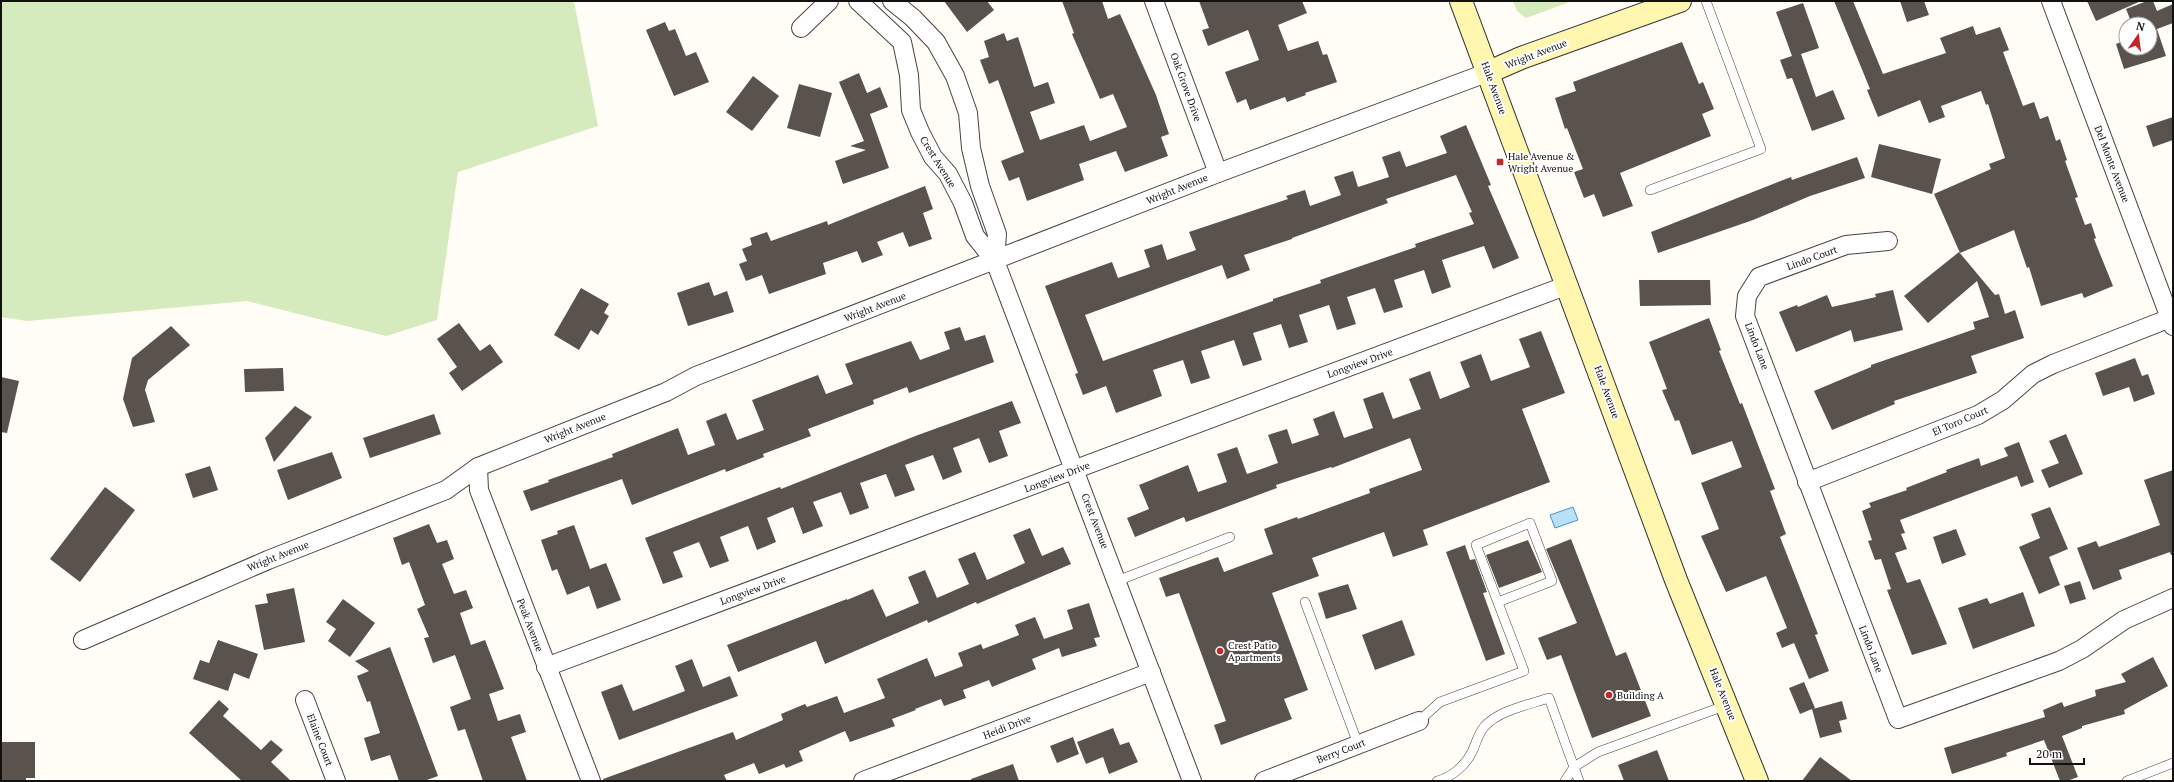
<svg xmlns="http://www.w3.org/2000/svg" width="2174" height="782" font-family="'PT Serif',serif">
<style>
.green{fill:#d5ebbd}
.water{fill:#b9e0f7;stroke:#3f96cf}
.building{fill:#5a524d;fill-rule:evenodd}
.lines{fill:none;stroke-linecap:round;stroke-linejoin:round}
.lane-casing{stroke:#444;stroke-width:10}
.street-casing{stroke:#444;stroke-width:20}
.secondary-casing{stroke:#333;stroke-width:24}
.lane{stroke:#fff;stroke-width:9}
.street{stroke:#fff;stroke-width:18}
.secondary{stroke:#fff6b0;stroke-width:22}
.poi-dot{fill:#c4262e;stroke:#fff;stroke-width:1.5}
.labels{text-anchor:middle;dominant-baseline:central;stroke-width:4;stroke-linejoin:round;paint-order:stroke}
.street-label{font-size:10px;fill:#111;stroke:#fff}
.poi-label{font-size:10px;fill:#111;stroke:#fff;text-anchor:start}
</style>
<rect width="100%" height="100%" fill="#fffdf5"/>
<g class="green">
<path d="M1 1H574L598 126 458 172 437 320 386 336 247 301 27 321 1 317Z"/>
<path d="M1513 1H1572L1526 18 1517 11Z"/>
</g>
<path class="water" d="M1573 507 1578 520 1555 528 1550 515Z"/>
<g class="building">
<path d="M944 1H987L994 10 967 32Z"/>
<path d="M1062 1H1102L1108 19 1120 14 1156 95 1169 134 1161 137 1168 156 1125 172 1116 151 1079 164 1084 180 1027 201 1019 177 1009 181 1001 161 1024 152 998 80 989 84 980 60 989 57 984 41 1004 33 1007 41 1018 37 1034 87 1048 82 1055 103 1030 112 1040 140 1084 125 1090 141 1127 127 1113 94 1100 99 1072 34 1074 33Z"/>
<path d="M1199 1H1302L1307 13 1278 25 1288 51 1318 41 1323 55 1327 54 1337 82 1305 93 1306 95 1287 102 1285 97 1250 110 1246 99 1237 103 1225 72 1259 60 1248 30 1208 46 1202 30 1209 28Z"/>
<path d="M1834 1H1853L1883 74 1946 53 1940 38 1973 26 1976 35 2000 27 2009 50 2003 52 2023 106 2034 102 2040 119 2048 116 2056 141 2060 139 2067 160 2065 161 2078 197 2075 198 2085 225 2091 223 2096 238 2094 239 2113 286 2084 298 2082 293 2041 306 2029 267 2027 268 2014 230 1960 253 1934 194 1991 169 1989 164 2005 158 1988 104 1986 105 1981 91 1941 106 1945 117 1929 123 1920 100 1878 117 1867 90 1870 89Z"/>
<path d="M1900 1H1924L1929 15 1907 22Z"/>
<path d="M2087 1H2141L2096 21Z"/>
<path d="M2147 1H2153L2157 11 2173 4V23L2157 29 2166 56 2124 69 2116 44 2126 40V48H2150V24H2132L2126 9Z"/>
<path d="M1803 3 1819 48 1801 54 1816 97 1833 90 1845 119 1812 131 1792 78 1787 79 1780 60 1792 56 1776 12Z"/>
<path d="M665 22 669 31 675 29 686 56 696 52 709 82 674 96 646 30Z"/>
<path d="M1682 42 1699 84 1703 82 1714 109 1702 114 1711 136 1620 173 1633 206 1603 217 1594 194 1584 198 1574 172 1583 169 1567 128 1565 129 1555 98 1576 91 1573 82Z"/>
<path d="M859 73 867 93 880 87 888 107 870 114 889 168 843 184 835 161 866 150 850 146 864 141 839 82Z"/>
<path d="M753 76 779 96 752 131 726 112Z"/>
<path d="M799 84 832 93 820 137 787 128Z"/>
<path d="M2173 117V140L2153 147 2146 126Z"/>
<path d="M1466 125 1491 185 1488 186 1519 258 1493 269 1484 246 1442 260 1451 287 1432 294 1424 270 1394 280 1403 307 1384 313 1375 288 1347 297 1356 324 1337 330 1329 305 1299 315 1308 342 1289 348 1281 324 1253 333 1262 360 1243 366 1234 340 1201 351 1210 378 1191 384 1183 360 1153 370 1162 396 1116 413 1106 386 1083 395 1075 374 1078 373 1045 286 1112 262 1118 278 1150 267 1144 250 1162 244 1167 260 1196 250 1189 232 1288 199 1286 196 1305 190 1310 206 1341 195 1334 177 1353 171 1358 187 1389 177 1382 157 1400 151 1406 167 1447 153 1440 136ZM1456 175 1472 212 1469 213 1474 224 1415 244 1416 247 1320 280 1321 283 1273 299V301L1103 361 1085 315 1222 265 1227 279 1250 270 1244 255 1292 239V238L1388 203 1386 199Z"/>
<path d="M1879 144 1941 159 1932 194 1871 177Z"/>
<path d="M1857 157 1865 178 1810 196 1753 220 1658 253 1651 232 1791 177 1792 180Z"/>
<path d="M925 186 933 209 923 213 932 239 909 247 903 232 877 242 883 255 862 263 857 251 823 263 826 274 769 294 762 275 746 281 739 264 747 261 742 249 752 245 750 238 767 232 771 241 827 221 828 225Z"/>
<path d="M1959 252 1995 295 1999 294 2005 314 2015 310 2024 338 1971 356 1977 373 1894 401 1895 404 1832 430 1814 391 1871 367V365L1975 329 1973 322 1989 317 1977 281 1928 323 1904 296Z"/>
<path d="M1639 280H1710L1711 305 1640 306Z"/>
<path d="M709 282 714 296 727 291 734 312 688 326 677 293Z"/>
<path d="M581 288 609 304 604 313 609 316 598 335 591 330 579 350 554 335Z"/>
<path d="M1893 290 1903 330 1854 342 1851 330 1796 352 1779 312 1797 305 1798 307 1827 295 1832 307 1876 297 1875 294Z"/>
<path d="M1709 318 1721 350 1719 351 1740 404 1742 403 1775 489 1770 491 1786 534 1780 537 1818 634 1815 635 1829 671 1809 679 1794 643 1782 648 1776 633 1787 628 1766 576 1726 592 1701 536 1719 529 1701 483 1742 467 1732 441 1692 455 1679 420 1675 421 1662 390 1667 389 1649 342Z"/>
<path d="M459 323 480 351 490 344 503 362 462 391 449 373 457 367 437 339Z"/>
<path d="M171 326 190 345 148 380 145 390 155 422 133 427 123 399 132 358Z"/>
<path d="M960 327 965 341 985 335 994 362 909 393 907 387 873 400 874 404 808 429 811 436 763 454 764 457 726 472 725 469 632 505 622 479 531 511 523 491 549 482 548 480 613 457 612 454 678 428 688 455 715 445 706 421 726 413 737 440 764 430 752 400 818 375 826 394 853 384 845 364 911 341 920 360 950 349 944 332Z"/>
<path d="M1541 331 1565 393 1522 409 1550 482 1423 530 1428 545 1393 557 1384 532 1312 558 1319 576 1272 593 1308 690 1284 699 1292 719 1221 745 1214 725 1226 721 1179 593 1166 597 1159 578 1218 557 1224 572 1273 554 1264 529 1297 517 1298 519 1370 493 1369 489 1422 470 1410 438 1332 468 1331 467 1276 485 1277 488 1186 522 1184 517 1135 537 1127 518 1149 509 1139 485 1188 465 1198 492 1227 482 1217 454 1237 447 1247 474 1278 463 1268 435 1287 429 1292 444 1319 435 1313 419 1334 411 1344 438 1373 428 1363 399 1383 392 1393 419 1421 409 1409 379 1430 371 1440 399 1470 387 1460 362 1481 354 1491 381 1530 367 1519 339Z"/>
<path d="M2135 358 2142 376 2148 374 2155 394 2134 402 2129 387 2103 396 2095 373Z"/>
<path d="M283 368 284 391 245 392 244 369Z"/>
<path d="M1 377 19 381 7 433 1 432Z"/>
<path d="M1012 401 1021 423 999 431 1008 456 989 463 979 438 953 448 962 472 943 480 933 455 905 465 915 490 895 497 886 474 860 483 869 508 850 515 841 492 813 502 823 526 803 534 793 507 767 518 776 542 757 550 748 526 720 537 729 561 710 568 699 542 673 552 683 577 663 584 645 538 780 487 781 489 918 435Z"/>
<path d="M295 406 312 417 274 462 265 438Z"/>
<path d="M434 414 441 434 370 458 363 438Z"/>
<path d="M2066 434 2083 474 2049 488 2041 470 2059 463 2049 441Z"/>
<path d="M2019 442 2034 482 2021 487 2017 476 1900 520 1905 533 1901 534 1907 549 1895 553 1907 583 1920 579 1947 644 1912 655 1887 590 1891 589 1881 559 1875 560 1868 541 1872 540 1862 511 1871 507 1869 503 1907 490 1906 488 1947 472 1946 470 1979 458 1981 466 2008 456 2004 448Z"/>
<path d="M332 452 342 478 288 500 277 470Z"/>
<path d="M210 466 218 490 193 498 185 474Z"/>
<path d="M2173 470V555H2171L2170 552 2119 570 2122 579 2093 590 2077 548 2096 541 2099 547 2160 525 2144 480Z"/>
<path d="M105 487 135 510 80 582 50 559Z"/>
<path d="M2050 507 2068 549 2049 557 2060 585 2039 594 2019 547 2040 538 2031 514Z"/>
<path d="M429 524 437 543 447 540 454 559 442 564 454 594 466 590 473 608 460 613 471 645 485 640 504 689 489 694 498 721 520 714 526 732 511 737 527 781H483L465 729 458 731 450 707 471 699 455 655 433 663 424 638 429 637 417 609 425 605 409 562 402 565 393 538Z"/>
<path d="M574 525 590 569 606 563 621 600 597 609 589 586 567 595 557 569 552 571 541 540 558 534 557 531Z"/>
<path d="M1030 528 1042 556 1063 547 1071 564 977 604 976 602 928 623 927 620 825 664 816 641 738 672 727 645 847 599V600L873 589 886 617 919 603 908 577 925 570 937 598 969 584 958 559 975 552 987 580 1025 563 1013 535Z"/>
<path d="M1956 529 1966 555 1942 564 1933 537Z"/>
<path d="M1571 539 1616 656 1626 652 1651 716 1592 738 1561 655 1547 660 1538 638 1577 623 1546 549Z"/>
<path d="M1528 540 1542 572 1499 588 1486 555Z"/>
<path d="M1465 545 1470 560 1475 559 1487 592 1483 593 1505 654 1486 661 1446 552Z"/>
<path d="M2080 581 2086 599 2070 604 2064 586Z"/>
<path d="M1348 584 1357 609 1326 619 1318 593Z"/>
<path d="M294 588 305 642 264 650 255 605 268 603 266 594Z"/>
<path d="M2023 592 2035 626 1973 649 1958 608 1987 598 1990 604Z"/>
<path d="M343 599 375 623 350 657 328 641 336 629 326 622Z"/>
<path d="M1089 603 1100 637 1094 638 1097 646 1062 657 1059 648 1032 659 1036 669 992 687 989 680 963 690 966 698 944 706 941 699 915 709 916 710 892 719 895 726 850 742 845 731 799 751 803 761 786 768 784 764 759 774 754 763 724 775 727 781H604L603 779 733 732 736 740 783 720 781 714 805 704 807 707 837 696 844 713 885 698 877 679 927 658 935 677 963 666 958 653 981 644 983 649 1019 635 1015 625 1035 617 1044 639 1073 629 1067 610Z"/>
<path d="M1402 620 1415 655 1375 670 1362 635Z"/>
<path d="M218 640 258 654 249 679 234 673 228 691 193 679 200 660 209 663Z"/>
<path d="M390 647 438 776 424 781H399L390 755 371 761 364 738 380 733 370 701 367 702 357 676 369 671 355 661Z"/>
<path d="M2153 657 2168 686 2124 710 2125 714 2082 726V728L2062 736 2078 777 2067 781H2060L2044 740 2006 753 2007 756 1952 774 1944 748 2045 717 2043 710 2062 702 2064 707 2096 696 2095 690 2126 682 2121 674Z"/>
<path d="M692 659 703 687 730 676 738 696 619 740 601 692 622 684 633 711 685 691 675 666Z"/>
<path d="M1804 682 1815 708 1813 709 1842 701 1847 719 1839 721 1842 732 1820 738 1812 709 1800 714 1789 688Z"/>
<path d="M219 700 229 709 223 716 261 750 271 740 283 750 271 762 291 781H242L189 733Z"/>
<path d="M1113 728 1120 745 1129 742 1138 762 1109 774 1103 757 1086 764 1077 742Z"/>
<path d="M1073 737 1079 754 1057 763 1050 746Z"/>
<path d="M2 742H35V778H26V781H2Z"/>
<path d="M1657 750 1669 781H1624L1618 765Z"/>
<path d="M1820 757 1852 781H1802Z"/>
<path d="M1013 764 1019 781H971V779Z"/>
</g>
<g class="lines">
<defs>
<g id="lane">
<path d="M1650 190 1761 149 1706 1"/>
<path d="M1117 581 1230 537"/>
<path d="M1305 602 1358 744"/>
<path d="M1419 721 1440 702 1524 671 1476 545 1530 523 1552 581 1498 602"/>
<path d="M1437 781C1452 777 1465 766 1472 752 1476 744 1478 734 1484 727 1499 710 1528 705 1549 698L1579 781"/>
<path d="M1565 781 1574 767 1598 752 1727 705"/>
<path d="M2127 781 2173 763"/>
</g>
<g id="street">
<path d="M858 1 902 42 909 75 911 110 920 132 933 157 948 174 963 203 975 236 995 261 1192 781"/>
<path d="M892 1 913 18 936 42 955 76 968 113 971 148 980 186 997 234 995 261"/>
<path d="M1154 1 1218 173"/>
<path d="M2051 1 2173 326"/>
<path d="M801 28 829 1"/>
<path d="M1888 241 1846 245 1759 277 1747 296 1745 316 1898 719 2059 661 2082 649 2124 620 2173 598"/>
<path d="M478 467 479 490 591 781"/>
<path d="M1807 482 1978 415 2003 400 2033 374 2053 364 2173 317"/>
<path d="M83 640 268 560 446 490 478 467 666 392 696 376 1218 173 1489 72"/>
<path d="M546 667 1568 285"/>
<path d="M305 700 336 781"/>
<path d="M863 781 1151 672"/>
<path d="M1264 781 1419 721"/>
</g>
<g id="secondary">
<path d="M1461 1 1676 580 1757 781"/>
<path d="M1489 72 1521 58 1680 1"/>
</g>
</defs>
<use href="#lane" class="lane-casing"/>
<use href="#street" class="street-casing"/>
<use href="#secondary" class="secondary-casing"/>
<use href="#lane" class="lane"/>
<use href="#street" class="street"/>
<use href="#secondary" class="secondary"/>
</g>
<g class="poi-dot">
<rect x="1496" y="158" width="8" height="8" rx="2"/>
<circle cx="1220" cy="651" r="4"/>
<circle cx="1609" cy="695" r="4"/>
</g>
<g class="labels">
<g class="street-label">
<text transform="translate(1536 54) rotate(-21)">Wright Avenue</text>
<text transform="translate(1186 87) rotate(70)">Oak Grove Drive</text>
<text transform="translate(1494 88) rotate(70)">Hale Avenue</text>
<text transform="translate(938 162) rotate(58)">Crest Avenue</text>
<text transform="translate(2112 164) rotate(69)">Del Monte Avenue</text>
<text transform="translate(1177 189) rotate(-22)">Wright Avenue</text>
<text transform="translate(1812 258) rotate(-20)">Lindo Court</text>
<text transform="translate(875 307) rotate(-21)">Wright Avenue</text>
<text transform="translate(1757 346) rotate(69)">Lindo Lane</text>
<text transform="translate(1360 363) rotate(-20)">Longview Drive</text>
<text transform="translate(1607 392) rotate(70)">Hale Avenue</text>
<text transform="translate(1960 421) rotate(-23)">El Toro Court</text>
<text transform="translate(575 428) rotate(-22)">Wright Avenue</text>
<text transform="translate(1057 477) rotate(-21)">Longview Drive</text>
<text transform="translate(1095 521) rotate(69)">Crest Avenue</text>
<text transform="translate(278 556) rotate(-22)">Wright Avenue</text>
<text transform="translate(753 590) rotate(-20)">Longview Drive</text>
<text transform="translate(530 625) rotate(69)">Peak Avenue</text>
<text transform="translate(1871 649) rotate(69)">Lindo Lane</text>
<text transform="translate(1723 694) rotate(68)">Hale Avenue</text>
<text transform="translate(1007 727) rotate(-21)">Heidi Drive</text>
<text transform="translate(320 740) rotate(69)">Elaine Court</text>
<text transform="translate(1341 751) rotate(-21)">Berry Court</text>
</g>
<g class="poi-label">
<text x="1508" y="156">Hale Avenue &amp;<tspan x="1508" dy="12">Wright Avenue</tspan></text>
<text x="1228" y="645">Crest Patio<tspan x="1228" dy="12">Apartments</tspan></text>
<text x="1617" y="695">Building A</text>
</g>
</g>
<rect width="2174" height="782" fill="none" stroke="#111111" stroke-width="4"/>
<g transform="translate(2138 36) rotate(14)"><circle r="19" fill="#ffffff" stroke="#a0a0a0"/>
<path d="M0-3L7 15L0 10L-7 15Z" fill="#c4262e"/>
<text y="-6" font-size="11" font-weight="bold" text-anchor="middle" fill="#111111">N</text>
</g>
<path d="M2030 758v6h54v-6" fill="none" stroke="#111111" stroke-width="2"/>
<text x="2036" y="758" font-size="12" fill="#111111" stroke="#ffffff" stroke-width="3" paint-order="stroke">20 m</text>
</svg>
